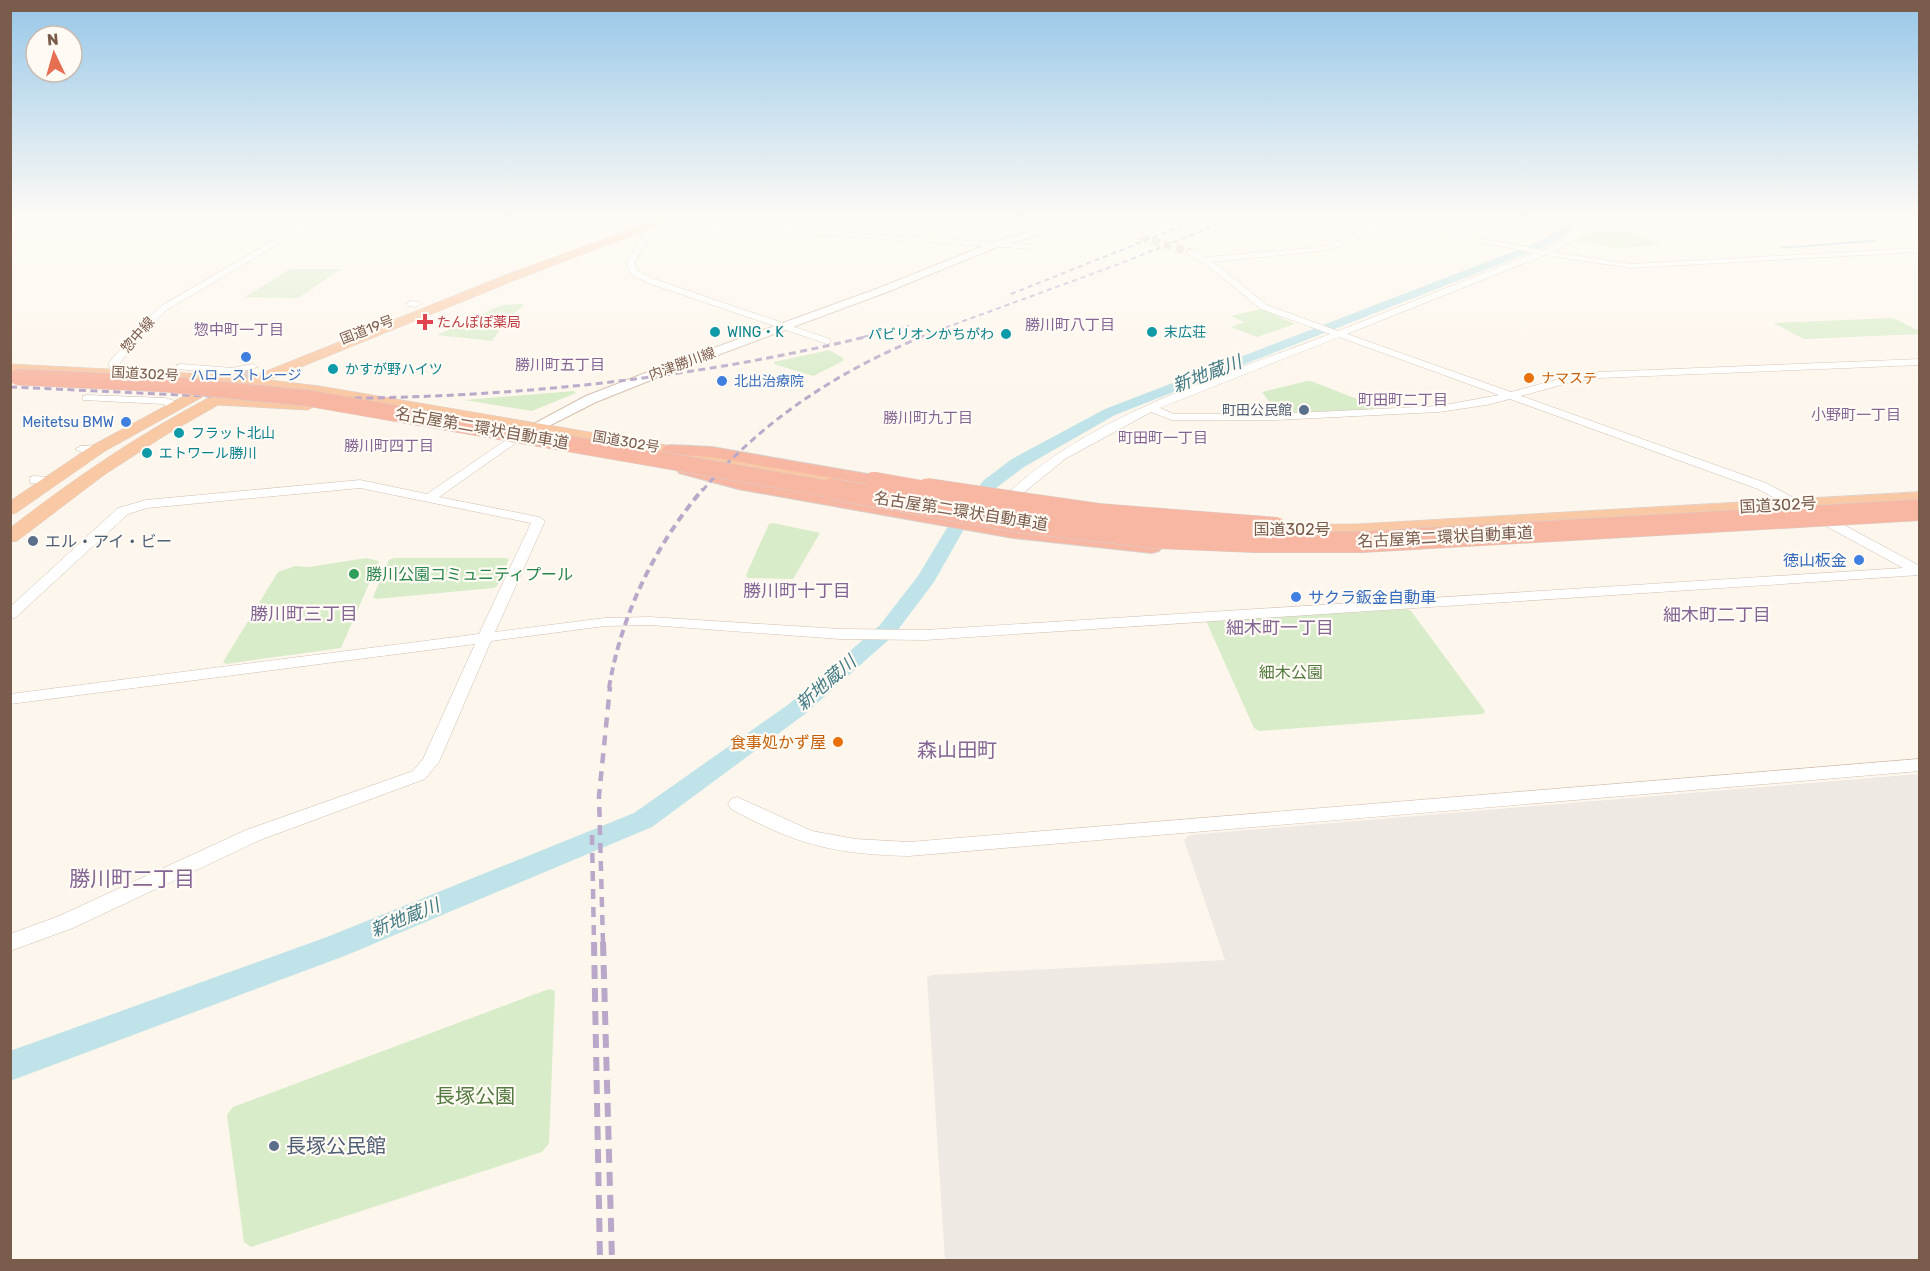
<svg xmlns="http://www.w3.org/2000/svg" width="1930" height="1271" font-family="Rubik,'Noto Sans JP',sans-serif">
<style>
.industrial{fill:#efe9e4}
.green{fill:#d8ecc9}
.lines{fill:none;stroke-linecap:round;stroke-linejoin:round}
.stream{stroke:#a5d3da;stroke-width:2}
.river{fill:#bfe3e8;fill-rule:evenodd}
.tertiary-tunnel{stroke:#dcd0c4;stroke-width:8;stroke-dasharray:8 4.5;stroke-linecap:butt}
.trunk-tunnel{stroke:#dcd0c4;stroke-width:15;stroke-dasharray:15 8;stroke-linecap:butt}
.tertiary-casing{stroke:#d1beb0;stroke-width:1}
.secondary-casing{stroke:#d6c0b0;stroke-width:2}
.trunk-casing{stroke:#dad1cd;stroke-width:1}
.motorway-casing{stroke:#dad1cd;stroke-width:2}
.tertiary{fill:#fff;fill-rule:evenodd}
.secondary{fill:#fff;fill-rule:evenodd}
.trunk{fill:#f9c8a4;fill-rule:evenodd}
.motorway{fill:#f7b7a3;fill-rule:evenodd}
.rail-far4{stroke:#b9a8c9;stroke-width:2;stroke-dasharray:5 4;stroke-linecap:butt}
.rail-far3{stroke:#b9a8c9;stroke-width:3;stroke-dasharray:7 4.5;stroke-linecap:butt}
.rail-far2{stroke:#b9a8c9;stroke-width:4;stroke-dasharray:8 5;stroke-linecap:butt}
.rail-far1{stroke:#b9a8c9;stroke-width:4.5;stroke-dasharray:10 8;stroke-linecap:butt}
.rail{stroke:#b9a8c9;stroke-width:6;stroke-dasharray:14 9;stroke-linecap:butt}
.motorway-bridge-far1-casing{stroke:#dad1cd;stroke-width:17;stroke-linecap:butt}
.motorway-bridge-casing{stroke:#dad1cd;stroke-width:22;stroke-linecap:butt}
.motorway-bridge-far1{stroke:#f7b7a3;stroke-width:16}
.motorway-bridge{stroke:#f7b7a3;stroke-width:21}
.health-dot{fill:#e0444e;stroke:#fffaf3;stroke-width:2}
.culture-dot{fill:#0f9aa8;stroke:#fffaf3;stroke-width:2}
.shop-dot{fill:#3f7fe0;stroke:#fffaf3;stroke-width:2}
.food-dot{fill:#e8710a;stroke:#fffaf3;stroke-width:2}
.service-dot{fill:#5c6f8a;stroke:#fffaf3;stroke-width:2}
.leisure-dot{fill:#2e9e5b;stroke:#fffaf3;stroke-width:2}
.labels{text-anchor:middle;dominant-baseline:central;stroke-width:4.5;stroke-linejoin:round;paint-order:stroke}
.far-health-label{font-size:14px;fill:#be3a42;stroke:#fffaf3;text-anchor:start}
.far-street-label{font-size:14px;fill:#7a5c4d;stroke:#fffaf3}
.far-culture-label{font-size:14px;fill:#0d838f;stroke:#fffaf3;text-anchor:start}
.far-shop-label{font-size:14px;fill:#366cbe;stroke:#fffaf3}
.far-food-label{font-size:14px;fill:#c56008;stroke:#fffaf3;text-anchor:start}
.far-service-label{font-size:14px;fill:#4e5e75;stroke:#fffaf3;text-anchor:end}
.far-neighbourhood-label{font-size:15px;fill:#846695;stroke:#fffaf3}
.street-label{font-size:16px;fill:#7a5c4d;stroke:#fffaf3}
.service-label{font-size:16px;fill:#4e5e75;stroke:#fffaf3;text-anchor:start}
.shop-label{font-size:16px;fill:#366cbe;stroke:#fffaf3;text-anchor:end}
.leisure-label{font-size:16px;fill:#27864d;stroke:#fffaf3;text-anchor:start}
.park-label{font-size:16px;fill:#537a41;stroke:#fffaf3}
.food-label{font-size:16px;fill:#c56008;stroke:#fffaf3;text-anchor:end}
.water-label{font-size:18px;font-style:italic;fill:#437c86;stroke:#fffaf3}
.neighbourhood-label{font-size:18px;fill:#846695;stroke:#fffaf3}
.quarter-label{font-size:20px;fill:#846695;stroke:#fffaf3}
.near-park-label{font-size:20px;fill:#537a41;stroke:#fffaf3}
.near-service-label{font-size:20px;fill:#4e5e75;stroke:#fffaf3;text-anchor:start}
.near-neighbourhood-label{font-size:21px;fill:#846695;stroke:#fffaf3}
</style>
<rect width="100%" height="100%" fill="#fdf6ec"/>
<path class="industrial" d="M1919 774V1260H945L927 978 931 975 1225 960 1184 840 1189 835Z"/>
<g class="green">
<path d="M1588 231 1633 232 1661 245 1615 248 1577 241Z"/>
<path d="M290 269H341L298 298 245 297Z"/>
<path d="M522 304 524 305 507 320 492 341 437 335 502 305Z"/>
<path d="M1261 309 1295 324 1257 337 1231 327 1244 322 1231 316Z"/>
<path d="M1893 318 1919 331V334L1804 339 1773 323Z"/>
<path d="M829 350 843 358V361L813 376 774 364V362Z"/>
<path d="M1307 381H1311L1375 406 1374 409 1281 413H1278L1262 392Z"/>
<path d="M574 391 576 393 532 411 465 400Z"/>
<path d="M773 523 820 533 793 579 748 578 746 575 769 524Z"/>
<path d="M366 558 379 561 341 648 226 664 223 662 278 572 295 566 309 567Z"/>
<path d="M394 558H505L509 559 497 586 493 588 376 599 373 597 389 560Z"/>
<path d="M1406 609 1411 611 1485 711 1483 714 1259 731 1254 728 1206 621Z"/>
<path d="M549 989 555 991 549 1143 542 1152 251 1247 244 1242 227 1115 233 1107Z"/>
</g>
<g class="lines">
<path class="stream" d="M1782 247C1813 247 1843 242 1875 241"/>
<path class="river" d="M1571 217H1582L1570 231 1549 245 1115 415 1024 467 996 488 964 529 934 582 894 635 805 714 652 827 347 955 10 1081V1051L327 937 634 813 789 704 880 625 918 576 947 528 984 480 1012 459 1105 409 1541 241 1562 227Z"/>
<path class="tertiary-tunnel" d="M1140 237 1190 252"/>
<path class="trunk-tunnel" d="M217 389 253 372"/>
<defs>
<g id="tertiary">
<path d="M314 217H323L167 310 143 332 117 367H109V363L137 328 161 306Z"/>
<path d="M587 217H628L1032 245 1036 247 1032 249 654 224 656 226 634 264 638 271 654 279 830 339V343L827 344 648 283 632 275 626 264 648 226 646 223Z"/>
<path d="M1377 217H1391L1471 237 1543 250 1574 233 1590 217H1598L1580 237 1553 252 1631 264 1920 248V252L1631 268 1545 255 1347 334 1511 392 1567 377 1599 372 1920 359V365L1599 378 1568 383 1521 396 1766 483 1920 566V575L925 640 840 639 650 625 605 626 491 641 439 762 425 779 260 840 73 928 10 951V934L59 916 246 830 413 771 423 759 475 644 10 704V694L479 634 531 523 360 488 147 508 128 514 15 618 10 619V607L118 508 146 500 360 480 427 494 512 436H520V440L439 497 539 517 545 521 495 632 605 618 650 617 840 629 925 630 1903 568 1758 489 1510 399 1486 405 1439 412 1275 420H1172L1151 412 1065 459 1017 498H1009L1007 495 1009 492C1097 412 1220 377 1330 334L1261 309 1206 264 1187 254V250H1193L1206 257 1321 247 1337 242 1383 220ZM1391 222 1471 241 1535 253 1338 331 1267 305 1213 262 1321 251 1343 246ZM1339 337 1499 395 1439 406 1275 414H1174L1160 408Z"/>
<path d="M1111 227 1143 235 1144 237 1140 239 1108 231V227Z"/>
<path d="M411 301 419 302 421 304 416 307 408 306 406 304Z"/>
<path d="M181 364 232 368 253 364 258 367 232 374 177 369V365Z"/>
<path d="M87 395 165 398 175 401 177 408 172 411 168 410 164 404 83 400V396Z"/>
<path d="M99 445 103 446V450L81 452 75 449 81 446Z"/>
<path d="M34 476 49 477 55 481 49 485 30 483V477Z"/>
<path d="M1920 759V771L909 856C833 854 797 845 731 809L728 804 731 799 737 797 812 831 855 839 909 842Z"/>
</g>
<path id="secondary" d="M1080 217H1104L1116 229 1108 231 1095 218 997 247 887 292 656 378 596 402 525 438 520 439 513 435 586 396 648 372 879 288 991 243Z"/>
<g id="trunk">
<path d="M665 217H681L523 277 269 380 319 386 894 484 900 485 903 489 900 493 894 494 319 394 253 387 236 396 308 400 316 405 308 410 218 405 164 436 104 475 17 541 10 542V528C81 473 154 424 234 385L218 384 219 386 217 389 105 451 16 513 10 514V501L93 445 208 383 10 372V364L205 374 249 378 508 274Z"/>
<path d="M1920 492V502C1699 515 1479 533 1258 535L1252 534 1249 530 1252 526 1258 525 1358 524Z"/>
</g>
<g id="motorway">
<path d="M671 445 712 447 873 475 879 476 882 480 879 484 873 485 712 457 665 454 662 450 665 446Z"/>
<path d="M685 464C838 502 995 524 1152 541L1159 543 1162 547 1159 551 1152 553 1013 538 738 489 679 473 676 469 679 465Z"/>
</g>
</defs>
<use href="#tertiary" class="tertiary-casing"/>
<use href="#secondary" class="secondary-casing"/>
<use href="#trunk" class="trunk-casing"/>
<use href="#motorway" class="motorway-casing"/>
<use href="#tertiary" class="tertiary"/>
<use href="#secondary" class="secondary"/>
<use href="#trunk" class="trunk"/>
<use href="#motorway" class="motorway"/>
<g class="rail-far4">
<path d="M1011 294 1204 217"/>
<path d="M863 337 909 326"/>
<path d="M920 337 1119 264 1236 217"/>
</g>
<g class="rail-far3">
<path d="M10 387C129 392 248 400 367 398 537 395 705 376 869 336"/>
<path d="M702 491C763 420 838 371 924 336"/>
</g>
<path class="rail-far2" d="M609 688C621 615 655 545 703 489"/>
<g class="rail-far1">
<path d="M592 835 594 943"/>
<path d="M603 943 599 796 610 687"/>
</g>
<g class="rail">
<path d="M594 942 600 1260"/>
<path d="M603 942 612 1260"/>
</g>
<defs>
<g id="motorway-bridge-far1">
<path d="M18 377 166 384 307 398 840 491"/>
<path d="M873 480 936 491"/>
</g>
<g id="motorway-bridge">
<path d="M831 489 1021 522 1158 538 1255 542H1362L1920 510"/>
<path d="M927 489 1098 514 1277 528"/>
</g>
</defs>
<use href="#motorway-bridge-far1" class="motorway-bridge-far1-casing"/>
<use href="#motorway-bridge" class="motorway-bridge-casing"/>
<use href="#motorway-bridge-far1" class="motorway-bridge-far1"/>
<use href="#motorway-bridge" class="motorway-bridge"/>
</g>
<linearGradient id="sky" x2="0" y2="1"><stop stop-color="#97c7e8"/><stop offset="0.55" stop-color="#fefbf6"/><stop offset="1" stop-color="#fefbf6" stop-opacity="0"/></linearGradient>
<rect width="1930" height="395" fill="url(#sky)"/>
<path class="health-dot" d="M422 313h6v6h6v6h-6v6h-6v-6h-6v-6h6z"/>
<g class="culture-dot">
<circle cx="715" cy="332" r="6"/>
<circle cx="1152" cy="332" r="6"/>
<circle cx="1006" cy="334" r="6"/>
<circle cx="333" cy="369" r="6"/>
<circle cx="179" cy="433" r="6"/>
<circle cx="147" cy="453" r="6"/>
</g>
<g class="shop-dot">
<circle cx="246" cy="357" r="6"/>
<circle cx="722" cy="381" r="6"/>
<circle cx="126" cy="422" r="6"/>
<circle cx="1859" cy="560" r="6"/>
<circle cx="1296" cy="597" r="6"/>
</g>
<g class="food-dot">
<circle cx="1529" cy="378" r="6"/>
<circle cx="838" cy="742" r="6"/>
</g>
<g class="service-dot">
<circle cx="1304" cy="410" r="6"/>
<circle cx="33" cy="541" r="6"/>
<circle cx="274" cy="1146" r="6"/>
</g>
<circle class="leisure-dot" cx="354" cy="574" r="6"/>
<g class="labels">
<g class="far-health-label">
<text x="437" y="322">たんぽぽ薬局</text>
</g>
<g class="far-street-label">
<text transform="translate(367 330) rotate(-21)">国道19号</text>
<text transform="translate(138 335) rotate(-49)">惣中線</text>
<text transform="translate(682 364) rotate(-20)">内津勝川線</text>
<text transform="translate(145 374) rotate(3)">国道302号</text>
<text transform="translate(626 442) rotate(10)">国道302号</text>
</g>
<g class="far-culture-label">
<text x="727" y="332">WING・K</text>
<text x="1164" y="332">末広荘</text>
<text x="994" y="334" text-anchor="end">パビリオンかちがわ</text>
<text x="345" y="369">かすが野ハイツ</text>
<text x="191" y="433">フラット北山</text>
<text x="159" y="453">エトワール勝川</text>
</g>
<g class="far-shop-label">
<text x="246" y="375">ハローストレージ</text>
<text x="734" y="381" text-anchor="start">北出治療院</text>
<text x="114" y="422" text-anchor="end">Meitetsu BMW</text>
</g>
<g class="far-food-label">
<text x="1541" y="378">ナマステ</text>
</g>
<g class="far-service-label">
<text x="1292" y="410">町田公民館</text>
</g>
<g class="far-neighbourhood-label">
<text x="1070" y="325">勝川町八丁目</text>
<text x="239" y="330">惣中町一丁目</text>
<text x="560" y="365">勝川町五丁目</text>
<text x="1403" y="400">町田町二丁目</text>
<text x="1856" y="415">小野町一丁目</text>
<text x="928" y="418">勝川町九丁目</text>
<text x="1163" y="438">町田町一丁目</text>
<text x="389" y="446">勝川町四丁目</text>
</g>
<g class="street-label">
<text transform="translate(482 428) rotate(10)">名古屋第二環状自動車道</text>
<text transform="translate(1778 505) rotate(-3)">国道302号</text>
<text transform="translate(961 511) rotate(9)">名古屋第二環状自動車道</text>
<text x="1292" y="529">国道302号</text>
<text transform="translate(1445 537) rotate(-3)">名古屋第二環状自動車道</text>
</g>
<g class="service-label">
<text x="45" y="541">エル・アイ・ビー</text>
</g>
<g class="shop-label">
<text x="1847" y="560">徳山板金</text>
<text x="1308" y="597" text-anchor="start">サクラ鈑金自動車</text>
</g>
<g class="leisure-label">
<text x="366" y="574">勝川公園コミュニティプール</text>
</g>
<g class="park-label">
<text x="1291" y="672">細木公園</text>
</g>
<g class="food-label">
<text x="826" y="742">食事処かず屋</text>
</g>
<g class="water-label">
<text transform="translate(1207 374) rotate(-21)">新地蔵川</text>
<text transform="translate(826 683) rotate(-41)">新地蔵川</text>
<text transform="translate(405 918) rotate(-22)">新地蔵川</text>
</g>
<g class="neighbourhood-label">
<text x="797" y="591">勝川町十丁目</text>
<text x="304" y="614">勝川町三丁目</text>
<text x="1717" y="615">細木町二丁目</text>
<text x="1280" y="628">細木町一丁目</text>
</g>
<g class="quarter-label">
<text x="957" y="750">森山田町</text>
</g>
<g class="near-park-label">
<text x="475" y="1096">長塚公園</text>
</g>
<g class="near-service-label">
<text x="286" y="1146">長塚公民館</text>
</g>
<g class="near-neighbourhood-label">
<text x="132" y="878">勝川町二丁目</text>
</g>
</g>
<rect width="1930" height="1271" fill="none" stroke="#7a5c4d" stroke-width="24"/>
<g transform="translate(54 54) rotate(355)"><circle r="28" fill="#fffaf3" stroke="#cabbb1" stroke-width="1.5"/>
<path d="M0-4.5L10 22L0 15L-10 22Z" fill="#e76f51"/>
<text y="-9" font-size="16" font-weight="bold" text-anchor="middle" fill="#7a5c4d">N</text>
</g>
</svg>
